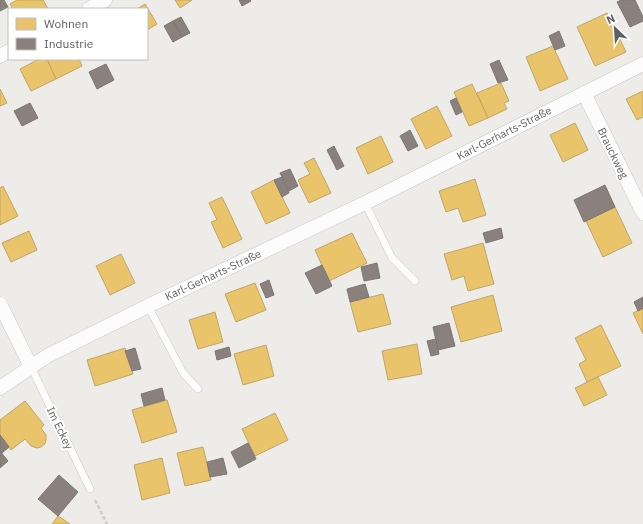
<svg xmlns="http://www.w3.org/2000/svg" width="643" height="524" font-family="'IBM Plex Sans',sans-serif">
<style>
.homes{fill:#e9c46a;stroke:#bfa669}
.industry{fill:#8a817c;stroke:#7c7775}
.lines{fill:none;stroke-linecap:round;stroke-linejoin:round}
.service-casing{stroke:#cacaca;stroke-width:8}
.minor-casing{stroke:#cacaca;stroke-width:15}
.path{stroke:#c9cecb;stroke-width:2.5;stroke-dasharray:4 2;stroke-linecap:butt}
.service{stroke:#fcfcfc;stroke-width:7}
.minor{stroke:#fcfcfc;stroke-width:14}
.labels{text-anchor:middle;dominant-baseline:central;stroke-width:4;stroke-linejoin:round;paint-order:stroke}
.street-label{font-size:11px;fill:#5d6166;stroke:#fff}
</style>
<rect width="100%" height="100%" fill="#eeece8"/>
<g class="homes">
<path d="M17 0H43L48 9H13L10 4Z"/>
<path d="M175 0H192L180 8Z"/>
<path d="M145 4 157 24 147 30V9H137Z"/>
<path d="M607 13 626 52 595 66 577 27Z"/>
<path d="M553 46 568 79 540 91 526 57Z"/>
<path d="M39 59H47L56 79 31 91 20 69Z"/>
<path d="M47 59H79L82 66 56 79Z"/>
<path d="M501 83 509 101 504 103 507 109 488 118 477 93Z"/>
<path d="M472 84 488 118 469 126 454 92Z"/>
<path d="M0 89 7 103 0 106Z"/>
<path d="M643 91V117L637 120 626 99Z"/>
<path d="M437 106 452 136 426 149 411 119Z"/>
<path d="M575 123 588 150 563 162 550 135Z"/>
<path d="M381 136 393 162 368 174 356 148Z"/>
<path d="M314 158 331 193 309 203 298 180 310 174 304 163Z"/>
<path d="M475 179 486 215 463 222 458 208 446 212 439 191Z"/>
<path d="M274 180 290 213 266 224 251 192Z"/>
<path d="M3 186 18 216 0 225V188Z"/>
<path d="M222 197 242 239 223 248 211 222 217 220 209 203Z"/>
<path d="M615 207 632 243 603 257 586 221Z"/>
<path d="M29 231 37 250 11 262 2 243Z"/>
<path d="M352 233 367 263 329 281 315 250Z"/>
<path d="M483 243 494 284 468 291 464 276 452 280 444 254Z"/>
<path d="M121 254 135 283 110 295 96 266Z"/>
<path d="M255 283 266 310 236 322 225 294Z"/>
<path d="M383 294 391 324 358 332 350 302Z"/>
<path d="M493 295 502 331 461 342 451 307Z"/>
<path d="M643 308V334L633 313Z"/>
<path d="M215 312 223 342 198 349 189 320Z"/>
<path d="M601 325 621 366 587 382 579 364 586 360 575 338Z"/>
<path d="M417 344 422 374 388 380 382 351Z"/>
<path d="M266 345 274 376 243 385 234 354Z"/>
<path d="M125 348 133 374 95 386 87 360Z"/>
<path d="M598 377 607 395 584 406 575 388Z"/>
<path d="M167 400 177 432 142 443 132 410Z"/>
<path d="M25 401 44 425 41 428 46 435V440L45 444 41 447 37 448 31 446 25 439 11 450 0 435V420Z"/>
<path d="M275 413 288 440 255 456 242 429Z"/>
<path d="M203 447 211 480 185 486 177 453Z"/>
<path d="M162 458 170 493 142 500 134 465Z"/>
<path d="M58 516 70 524H52Z"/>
</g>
<g class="industry">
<path d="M0 0H4L8 7 0 11Z"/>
<path d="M239 0H250L251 1 242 6Z"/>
<path d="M621 0H635L643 17V21L630 27 617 2Z"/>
<path d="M181 17 190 33 182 37 173 21Z"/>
<path d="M173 21 182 37 173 42 164 26Z"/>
<path d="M559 31 565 46 555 50 549 36Z"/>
<path d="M499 60 508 80 498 83 490 64Z"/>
<path d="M106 64 114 80 97 89 89 72Z"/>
<path d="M456 98 462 112 456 115 450 101Z"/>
<path d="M30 103 38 118 22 126 14 111Z"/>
<path d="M410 130 418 146 408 151 400 136Z"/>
<path d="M334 146 344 166 337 170 327 150Z"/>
<path d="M290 169 298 186 289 191 280 173Z"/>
<path d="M282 177 289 193 282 197 274 180Z"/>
<path d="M605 185 615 207 584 222 574 200Z"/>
<path d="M501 228 503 238 486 243 483 233Z"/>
<path d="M377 263 380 278 364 281 361 267Z"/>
<path d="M322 265 332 286 316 294 305 273Z"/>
<path d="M269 280 274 295 266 298 260 284Z"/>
<path d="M365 284 369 297 350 302 347 289Z"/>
<path d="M643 297V308L638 311 634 302Z"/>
<path d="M449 323 455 346 438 350 433 327Z"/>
<path d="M436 339 439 354 431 356 427 341Z"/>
<path d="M229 347 231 356 217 360 215 351Z"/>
<path d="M135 348 141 369 132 371 125 351Z"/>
<path d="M162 388 165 400 144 406 141 394Z"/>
<path d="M0 435 9 447 2 453 0 451Z"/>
<path d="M248 443 256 459 239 468 231 452Z"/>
<path d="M0 451 8 461 0 468Z"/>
<path d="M223 458 227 474 210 477 207 462Z"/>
<path d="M59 475 78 492 58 516 38 499Z"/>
</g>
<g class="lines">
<defs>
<g id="service">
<path d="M365 203 392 258 415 281"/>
<path d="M148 306 183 373 198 389"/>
<path d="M31 367 90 489"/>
</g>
<g id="minor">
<path d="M89 9 105 0"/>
<path d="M0 56 9 51"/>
<path d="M584 93 643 213"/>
<path d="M0 304 31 367"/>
<path d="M0 388 47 356 148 306 365 203 643 64"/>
</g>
</defs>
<use href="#service" class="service-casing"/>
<use href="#minor" class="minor-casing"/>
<path class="path" d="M95 500 107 524"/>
<use href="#service" class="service"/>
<use href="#minor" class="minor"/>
</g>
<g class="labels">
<g class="street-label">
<text transform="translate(504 133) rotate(-27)">Karl-Gerharts-Straße</text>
<text transform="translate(613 153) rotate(64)">Brauckweg</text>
<text transform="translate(213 275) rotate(-25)">Karl-Gerharts-Straße</text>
<text transform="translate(60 428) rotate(64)">Im Eckey</text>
</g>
</g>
<rect x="8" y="8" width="140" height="52" fill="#ffffff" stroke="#bec0c2"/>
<rect x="16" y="18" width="20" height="12" fill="#e9c46a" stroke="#bec0c2"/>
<text x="44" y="28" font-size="12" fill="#5d6166">Wohnen</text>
<rect x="16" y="38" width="20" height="12" fill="#8a817c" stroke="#bec0c2"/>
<text x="44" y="48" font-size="12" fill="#5d6166">Industrie</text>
<g transform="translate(615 28) rotate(335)" stroke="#ffffff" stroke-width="3" paint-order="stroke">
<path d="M0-3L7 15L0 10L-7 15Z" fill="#5d6166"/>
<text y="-6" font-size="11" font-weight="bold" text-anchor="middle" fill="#5d6166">N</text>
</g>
</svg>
